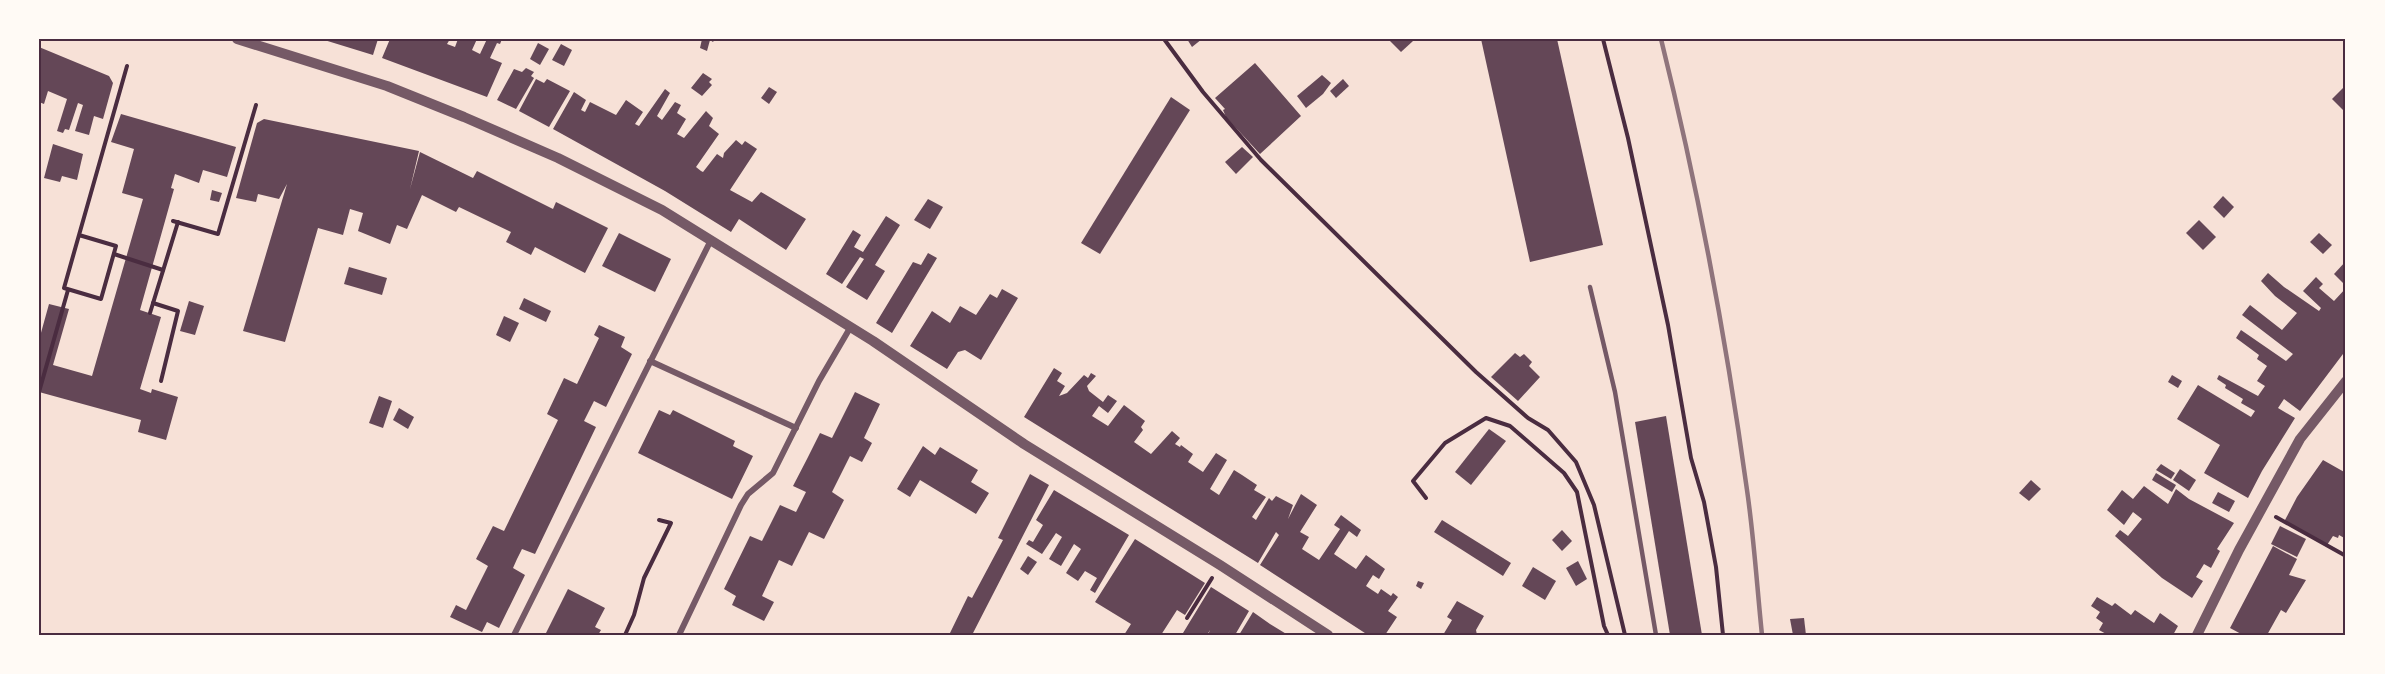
<svg xmlns="http://www.w3.org/2000/svg" width="2385" height="674" font-family="'Playfair Display',serif">
<style>
.building{fill:#644757}
.lines{fill:none;stroke-linecap:round;stroke-linejoin:round}
.path{stroke:#4a2c40;stroke-width:4}
.service{stroke:#755966;stroke-width:4.5}
.minor{stroke:#755966;stroke-width:6}
.tertiary{stroke:#755966;stroke-width:10}
.rail{stroke:#8f747c;stroke-width:4.5}
.neatline{fill:none;stroke:#4a2c40;stroke-width:2}
</style>
<rect width="100%" height="100%" fill="#f7e1d7"/>
<g class="building">
<path d="M321 39H378L373 55Z"/>
<path d="M390 39H450L447 44 455 47 458 39H477L472 50 480 54 487 39H502L500 44 497 43 490 58 502 63 487 97 382 58Z"/>
<path d="M702 39H715L713 42 710 40 707 51 700 48Z"/>
<path d="M1187 39H1202L1192 47Z"/>
<path d="M1388 39H1411L1413 41 1401 52Z"/>
<path d="M1481 39H1557L1603 245 1530 262Z"/>
<path d="M538 43 549 49 540 65 530 59Z"/>
<path d="M561 44 572 50 564 66 552 60Z"/>
<path d="M39 47 109 76 113 83 103 119 94 116 89 135 75 131 83 105 78 103 69 130 65 129 63 133 57 131 67 99 48 91 44 104 39 102Z"/>
<path d="M1255 63 1301 116 1260 154 1226 117 1223 110 1225 109 1215 98Z"/>
<path d="M526 68 534 72 531 76 534 78 516 109 497 100 514 69 522 72Z"/>
<path d="M703 73 712 79 709 82 712 85 702 96 691 88Z"/>
<path d="M1322 75 1331 83 1323 94 1306 108 1297 96Z"/>
<path d="M536 79 544 83 547 79 570 91 549 127 519 111Z"/>
<path d="M1343 79 1349 86 1336 98 1330 91Z"/>
<path d="M2346 85V113L2332 99Z"/>
<path d="M769 87 777 92 769 104 761 98Z"/>
<path d="M665 89 670 93 657 116 662 120 675 102 681 105 677 113 686 119 677 134 684 138 706 111 713 118 709 126 719 134 696 167 701 171 703 172 717 154 723 158 724 153 736 140 742 145 745 141 757 149 730 190 752 202 761 192 806 219 786 250 739 219 731 232 665 191 553 129 574 92 586 100 581 110 585 112 590 102 616 115 626 100 643 112 635 124 639 126Z"/>
<path d="M1171 97 1190 110 1100 254 1081 243Z"/>
<path d="M121 114 236 147 227 177 203 170 199 183 175 174 171 188 174 189 140 310 161 317 140 389 151 393 152 389 178 397 166 440 138 432 141 420 39 392V340L49 304 69 309 53 365 92 376 143 199 122 193 134 149 111 142Z"/>
<path d="M264 119 419 151 410 189 420 152 473 178 477 171 553 209 556 202 608 228 585 273 535 247 531 255 506 242 511 232 459 207 456 212 422 195 407 229 397 225 390 244 358 231 363 213 350 209 343 235 318 228 285 342 243 331 287 184 279 199 258 194 256 202 236 198 257 123Z"/>
<path d="M53 144 83 154 77 180 62 176 60 182 44 178Z"/>
<path d="M1242 147 1253 157 1236 174 1225 162Z"/>
<path d="M212 190 222 193 219 202 210 200Z"/>
<path d="M2223 196 2234 207 2224 218 2213 207Z"/>
<path d="M928 199 943 207 930 229 914 220Z"/>
<path d="M886 216 900 225 875 265 885 271 867 300 846 287 864 259 860 257 842 284 826 274 853 230 861 235 854 247 863 252Z"/>
<path d="M2199 220 2216 237 2203 250 2186 233Z"/>
<path d="M619 233 671 259 655 292 602 266Z"/>
<path d="M2319 233 2332 245 2323 254 2310 242Z"/>
<path d="M928 253 937 258 892 333 876 323 913 262 921 265Z"/>
<path d="M2346 261V286L2334 274Z"/>
<path d="M349 267 387 278 382 295 344 284Z"/>
<path d="M2268 273 2284 287 2319 311 2321 308 2303 291 2316 277 2323 284 2319 288 2334 301 2346 288V350L2300 411 2284 399 2278 408 2295 418 2262 471 2248 498 2204 473 2220 445 2177 419 2198 385 2251 417 2255 411 2241 403 2243 399 2225 388 2226 385 2217 379 2219 375 2258 396 2265 386 2257 381 2267 366 2257 359 2259 355 2236 338 2241 330 2286 361 2293 354 2242 315 2250 305 2282 330 2297 313 2275 296 2261 281Z"/>
<path d="M1002 289 1018 298 981 360 965 350 958 352 947 369 910 346 932 311 950 323 960 306 976 315 990 294 997 298Z"/>
<path d="M524 298 551 311 546 322 519 309Z"/>
<path d="M189 301 204 306 195 335 180 331Z"/>
<path d="M504 316 519 323 510 342 496 335Z"/>
<path d="M599 325 625 337 621 347 632 354 606 407 594 401 584 421 596 427 535 554 522 549 517 559 513 568 525 575 499 628 487 622 482 632 450 617 456 605 466 610 488 566 476 559 493 526 504 531 558 420 547 414 564 378 577 384 599 338 594 335Z"/>
<path d="M1515 353 1520 357 1524 354 1532 362 1529 366 1540 377 1518 401 1491 377Z"/>
<path d="M1054 368 1062 373 1057 381 1065 386 1059 396 1067 393 1084 375 1088 378 1091 373 1096 376 1087 386 1089 391 1103 402 1108 395 1117 401 1108 413 1099 406 1092 416 1108 426 1124 405 1145 421 1141 427 1143 430 1134 442 1151 454 1172 431 1180 438 1175 444 1180 447 1181 445 1193 454 1188 462 1203 472 1216 453 1227 460 1210 489 1219 495 1234 470 1242 475 1257 485 1254 490 1266 497 1252 517 1256 520 1269 498 1272 501 1276 496 1293 505 1288 519 1301 494 1317 505 1300 532 1309 537 1302 549 1319 560 1340 529 1334 525 1341 515 1361 530 1357 537 1349 531 1334 554 1356 569 1366 555 1385 569 1379 579 1373 575 1366 586 1378 594 1381 589 1391 596 1393 593 1398 597 1388 611 1397 617 1385 635H1368L1260 565 1279 535 1276 532 1258 563 1024 417Z"/>
<path d="M2172 375 2182 381 2178 388 2168 382Z"/>
<path d="M855 392 880 404 864 438 872 443 862 462 850 456 832 492 844 500 824 539 809 532 792 566 779 560 762 596 774 602 764 621 732 605 736 596 724 589 750 536 762 541 780 505 796 512 806 492 793 486 807 459 820 433 832 438Z"/>
<path d="M379 396 392 401 383 428 369 423Z"/>
<path d="M399 408 414 417 408 429 393 420Z"/>
<path d="M659 410 670 415 673 410 735 441 733 446 753 456 732 499 638 453Z"/>
<path d="M1666 416 1702 635H1670L1635 422Z"/>
<path d="M1489 429 1506 441 1471 485 1455 472Z"/>
<path d="M923 446 935 455 940 447 978 470 971 482 989 493 976 514 920 480 910 497 897 489Z"/>
<path d="M2323 460 2346 473V539L2339 535 2338 538 2333 536 2327 545 2284 522 2297 497Z"/>
<path d="M2161 464 2175 473 2171 479 2156 470Z"/>
<path d="M2180 469 2196 480 2189 491 2173 480Z"/>
<path d="M2156 473 2176 485 2172 492 2152 480Z"/>
<path d="M1030 474 1049 485 972 635H954L950 633 968 596 972 598 1003 540 998 538Z"/>
<path d="M2031 480 2041 489 2029 501 2019 493Z"/>
<path d="M2144 486 2168 504 2176 489 2189 499 2234 523 2217 549 2220 551 2211 568 2204 564 2196 577 2203 581 2192 598 2162 578 2115 536 2120 530 2128 536 2142 519 2133 512 2124 525 2107 510 2122 490 2133 499Z"/>
<path d="M1054 490 1129 535 1095 593 1090 590 1097 578 1085 571 1078 581 1066 573 1081 549 1074 544 1061 566 1049 559 1062 537 1056 533 1042 554 1026 544 1029 540 1033 542 1043 525 1036 520Z"/>
<path d="M2218 492 2235 501 2229 512 2212 503Z"/>
<path d="M1442 520 1511 563 1503 576 1434 532Z"/>
<path d="M2280 526 2306 539 2297 557 2271 544Z"/>
<path d="M1562 530 1572 541 1562 551 1552 540Z"/>
<path d="M1135 539 1205 583 1185 615 1177 610 1161 635H1124L1131 624 1095 602Z"/>
<path d="M2273 546 2297 559 2289 575 2306 580 2286 613 2281 610 2267 635H2243L2230 628Z"/>
<path d="M1028 556 1037 562 1028 575 1020 569Z"/>
<path d="M1578 561 1587 579 1576 586 1566 568Z"/>
<path d="M1533 567 1556 581 1545 600 1522 586Z"/>
<path d="M1418 581 1424 583 1421 589 1416 586Z"/>
<path d="M1211 587 1249 611 1235 635H1208L1210 630 1207 635H1186L1183 633Z"/>
<path d="M568 589 605 608 595 627 601 630 598 635H545Z"/>
<path d="M2097 597 2112 606 2115 603 2131 615 2135 610 2154 623 2160 613 2178 626 2173 635H2108L2099 630 2103 623 2096 618 2100 612 2091 606Z"/>
<path d="M1457 601 1484 616 1476 630 1477 635H1443L1452 620 1447 617Z"/>
<path d="M1253 612 1270 624 1288 635H1239Z"/>
<path d="M1804 618 1806 635H1793L1790 619Z"/>
</g>
<g class="lines">
<g class="path">
<path d="M1164 39 1203 92 1261 160 1476 372 1528 418 1548 430 1576 462 1594 505 1625 635"/>
<path d="M1603 39 1628 138 1668 325 1691 458 1704 502 1716 567 1723 635"/>
<path d="M173 221 218 234 256 105"/>
<path d="M79 235 64 288 101 299 116 246 79 235 127 66"/>
<path d="M114 254 163 270"/>
<path d="M153 303 178 311 161 381"/>
<path d="M150 313 178 222"/>
<path d="M39 392 68 290"/>
<path d="M1426 498 1413 481 1445 443 1486 418 1510 426 1564 473 1577 492 1604 626 1608 635"/>
<path d="M2276 517 2346 556"/>
<path d="M1187 618 1212 578"/>
<path d="M625 635 634 615 644 578 671 523 659 520"/>
</g>
<path class="service" d="M1590 287 1615 392 1656 635"/>
<g class="minor">
<path d="M650 361 796 428"/>
<path d="M514 635 711 240"/>
<path d="M679 635 741 505 748 494 773 473 819 381 850 328"/>
</g>
<g class="tertiary">
<path d="M237 39 387 86 464 117 558 158 662 210 873 341 1024 444 1220 565 1328 635"/>
<path d="M2197 635 2239 550 2300 439 2346 381"/>
</g>
<path class="rail" d="M1661 39C1698 188 1726 338 1747 490 1754 538 1757 587 1762 635"/>
</g>
<rect width="2385" height="674" fill="none" stroke="#fffaf5" stroke-width="81"/>
<rect x="40" y="40" width="2304" height="594" class="neatline"/>
</svg>
